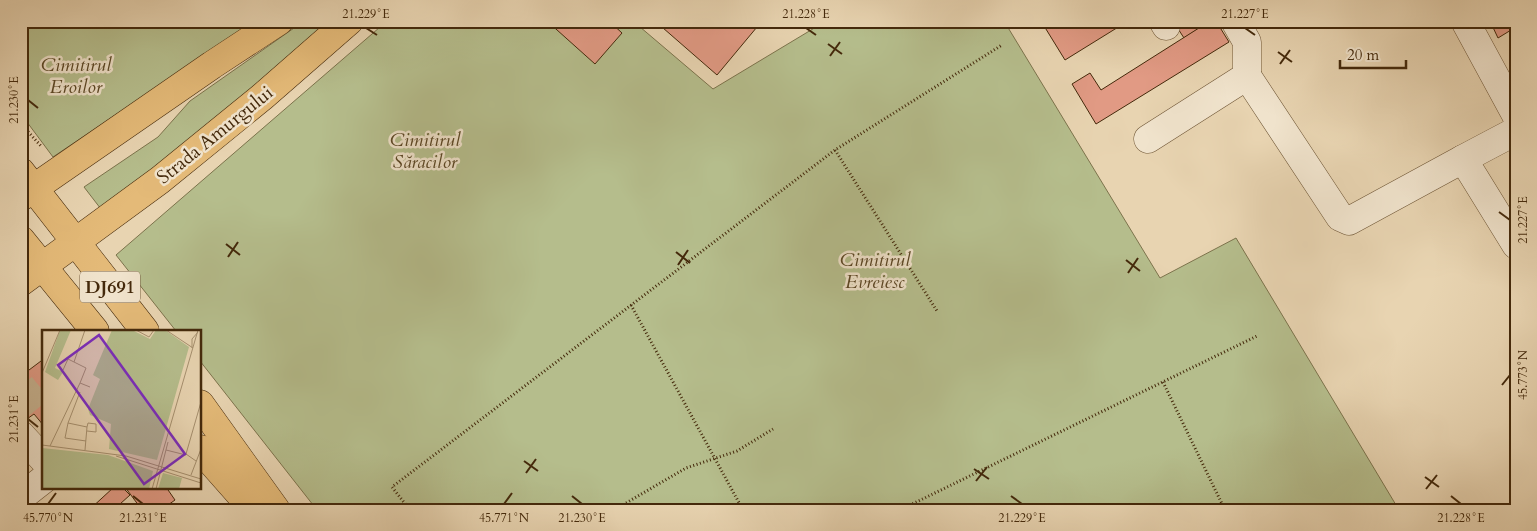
<svg xmlns="http://www.w3.org/2000/svg" width="1537" height="531" font-family="Cardo,serif">
<style>
.green{fill:#b5bd8c;stroke:#7c734c}
.building{fill:#e19a84;stroke:#44290b}
.lines{fill:none;stroke-linecap:round;stroke-linejoin:round}
.minor-tunnel{stroke:#c7b290;stroke-width:28;stroke-dasharray:28 14;stroke-linecap:butt}
.minor-casing{stroke:#6d5434;stroke-width:29}
.major-casing{stroke:#44290b;stroke-width:29}
.path{stroke:#44290b;stroke-width:3;stroke-dasharray:1 2.5;stroke-linecap:butt}
.minor{stroke:#f0e3cc;stroke-width:28}
.major{stroke:#e4ba78;stroke-width:28}
.ticks{fill:none;stroke:#44290b;stroke-width:2}
.labels{text-anchor:middle;dominant-baseline:central;stroke-width:5;stroke-linejoin:round;paint-order:stroke}
.shield{fill:#f0e3cc;stroke:#786145;stroke-width:1}
.shield-label{font-size:18px;font-weight:bold;fill:#44290b}
.park-label{font-size:19px;font-style:italic;fill:#5b4725;stroke:#f0e3cc}
.street-label{font-size:19px;fill:#44290b;stroke:#f0e3cc}
.inset-road{fill:none;stroke:#a6906f;stroke-width:1}
.view{fill:#7b2cbf;fill-opacity:0.15;stroke:#7b2cbf;stroke-width:2.5}
.inset-edge{fill:none;stroke:#44290b;stroke-width:2.5}
.neatline{fill:none;stroke:#44290b;stroke-width:2}
.ticks-label{font-size:12px;text-anchor:middle;fill:#44290b}
</style>
<rect width="100%" height="100%" fill="#e8d4b1"/>
<filter id="stains"><feTurbulence type="fractalNoise" baseFrequency=".004" numOctaves="4"/><feColorMatrix values="0 0 0 0 .2 0 0 0 0 .09 0 0 0 0 .02 0 0 0 .5 -.17"/></filter>
<radialGradient id="worn" r=".72"><stop offset=".6" stop-color="#630" stop-opacity="0"/><stop offset="1" stop-color="#630" stop-opacity=".3"/></radialGradient>
<g class="green">
<path d="M21 21H255L53 157 21 114Z"/>
<path d="M304 21H333L104 213 84 187 158 137 190 101Z"/>
<path d="M387 21H633L713 89 826 21H1004L1160 278 1236 238 1399 510H317L200 361V331H176L116 255Z"/>
</g>
<g class="building">
<path d="M547 21H609L622 33 595 64Z"/>
<path d="M655 21H762L717 75Z"/>
<path d="M1041 21H1128L1065 60Z"/>
<path d="M1173 21H1210L1184 38Z"/>
<path d="M1210 21H1216L1229 42 1096 124 1072 84 1090 73 1101 90Z"/>
<path d="M1490 21H1516V27L1498 38Z"/>
<path d="M41 361 44 365V426L34 414 27 419 21 412V376Z"/>
<path d="M114 487H122L130 495 120 504 125 510H89Z"/>
<path d="M125 487H166L175 500 161 510H142Z"/>
</g>
<g class="lines">
<path class="minor-tunnel" d="M21 386 44 414"/>
<defs>
<g id="minor">
<path d="M1163 21 1166 26"/>
<path d="M1235 21 1247 42V76"/>
<path d="M1465 21 1516 115"/>
<path d="M1148 139 1247 76 1340 217 1349 221 1463 159 1516 245"/>
<path d="M1463 159 1516 131"/>
<path d="M21 435 44 460"/>
<path d="M21 497 44 479"/>
</g>
<g id="major">
<path d="M21 172 145 331"/>
<path d="M21 197 212 65 279 21"/>
<path d="M21 240 95 331"/>
<path d="M21 282 160 180 262 97 349 21"/>
<path d="M200 404 276 510"/>
<path d="M200 449 254 510"/>
</g>
</defs>
<use href="#minor" class="minor-casing"/>
<use href="#major" class="major-casing"/>
<g class="path">
<path d="M21 124 41 146"/>
<path d="M835 150 937 311"/>
<path d="M631 305 743 510"/>
<path d="M1163 382 1225 510"/>
<path d="M410 510 392 487 835 150 1002 45"/>
<path d="M614 510 686 468 737 451 773 429"/>
<path d="M900 510 1257 336"/>
</g>
<use href="#minor" class="minor"/>
<use href="#major" class="major"/>
</g>
<path class="ticks" d="M366 28 377 35M806 28 816 35M1245 28 1255 35M828 44 842 54M1278 52 1292 62M830 56 840 42M1280 64 1290 50M28 100 38 108M1499 212 1510 220M226 244 240 255M676 252 690 263M228 257 238 242M1126 260 1140 271M678 265 688 250M1128 273 1138 258M1502 385 1510 375M28 419 38 427M524 461 538 471M974 469 989 479M526 473 536 459M1425 477 1439 487M976 481 987 467M1426 489 1437 475M133 496 143 504M572 496 582 504M1011 496 1022 504M1451 496 1461 504M48 504 56 493M504 504 512 493"/>
<g class="labels">
<rect class="shield" x="80" y="271.5" width="60" height="31" rx="4"/>
<g class="shield-label">
<text x="110" y="287">DJ691</text>
</g>
<g class="park-label">
<text x="76" y="65">Cimitirul<tspan x="76" dy="22">Eroilor</tspan></text>
<text x="425" y="140">Cimitirul<tspan x="425" dy="22">Săracilor</tspan></text>
<text x="875" y="260">Cimitirul<tspan x="875" dy="22">Evreiesc</tspan></text>
</g>
<g class="street-label">
<text transform="translate(215 135) rotate(-39)">Strada Amurgului</text>
</g>
</g>
<g transform="translate(42 330)">
<rect width="159" height="159" fill="#e8d4b1"/>
<path d="M18 0H29L13 38 21 42 16 50 3 42ZM70 0H90L108 9 114 0H123L147 17 115 130 67 119 69 94 48 85 46 79 58 49 51 45ZM0 118 66 125 111 141 107 159H0ZM121 143 140 148 137 159H116Z" fill="#b5bd8c"/>
<path class="inset-road" d="M43 0 32 32 44 38 38 53 48 57M94 0 107 7 112 0M124 0 151 18M150 18V9L156 2M21 40 26 29 32 32M0 43 18 0M38 62 26 93 45 97 43 120M26 93 23 108 44 111M45 101 54 102V94L46 93 45 97M0 115 84 126 159 149M8 116 38 53M124 120 144 125M74 126 159 153M154 131 144 124 159 72M149 145 159 119M110 159 156 0M114 159 126 112"/>
<path class="view" d="M57 5 143 124 102 154 16 35Z"/>
<rect width="159" height="159" class="inset-edge"/>
</g>
<rect width="1537" height="531" fill="none" stroke="#e8d4b1" stroke-width="55"/>
<path d="M1340 60v8h66v-8" fill="none" stroke="#44290b" stroke-width="2.5"/>
<text x="1347" y="60" font-size="15" fill="#44290b" stroke="#f0e3cc" stroke-width="4" paint-order="stroke">20 m</text>
<rect x="28" y="28" width="1482" height="476" class="neatline"/>
<g class="ticks-label">
<text x="366" y="18">21.229°E</text>
<text x="806" y="18">21.228°E</text>
<text x="1245" y="18">21.227°E</text>
<text transform="translate(14 100) rotate(-90)" y="4">21.230°E</text>
<text transform="translate(1523 220) rotate(-90)" y="4">21.227°E</text>
<text transform="translate(1523 375) rotate(-90)" y="4">45.773°N</text>
<text transform="translate(14 419) rotate(-90)" y="4">21.231°E</text>
<text x="48" y="522">45.770°N</text>
<text x="143" y="522">21.231°E</text>
<text x="504" y="522">45.771°N</text>
<text x="582" y="522">21.230°E</text>
<text x="1022" y="522">21.229°E</text>
<text x="1461" y="522">21.228°E</text>
</g>
<rect width="100%" height="100%" filter="url(#stains)"/>
<rect width="100%" height="100%" fill="url(#worn)"/>
</svg>
